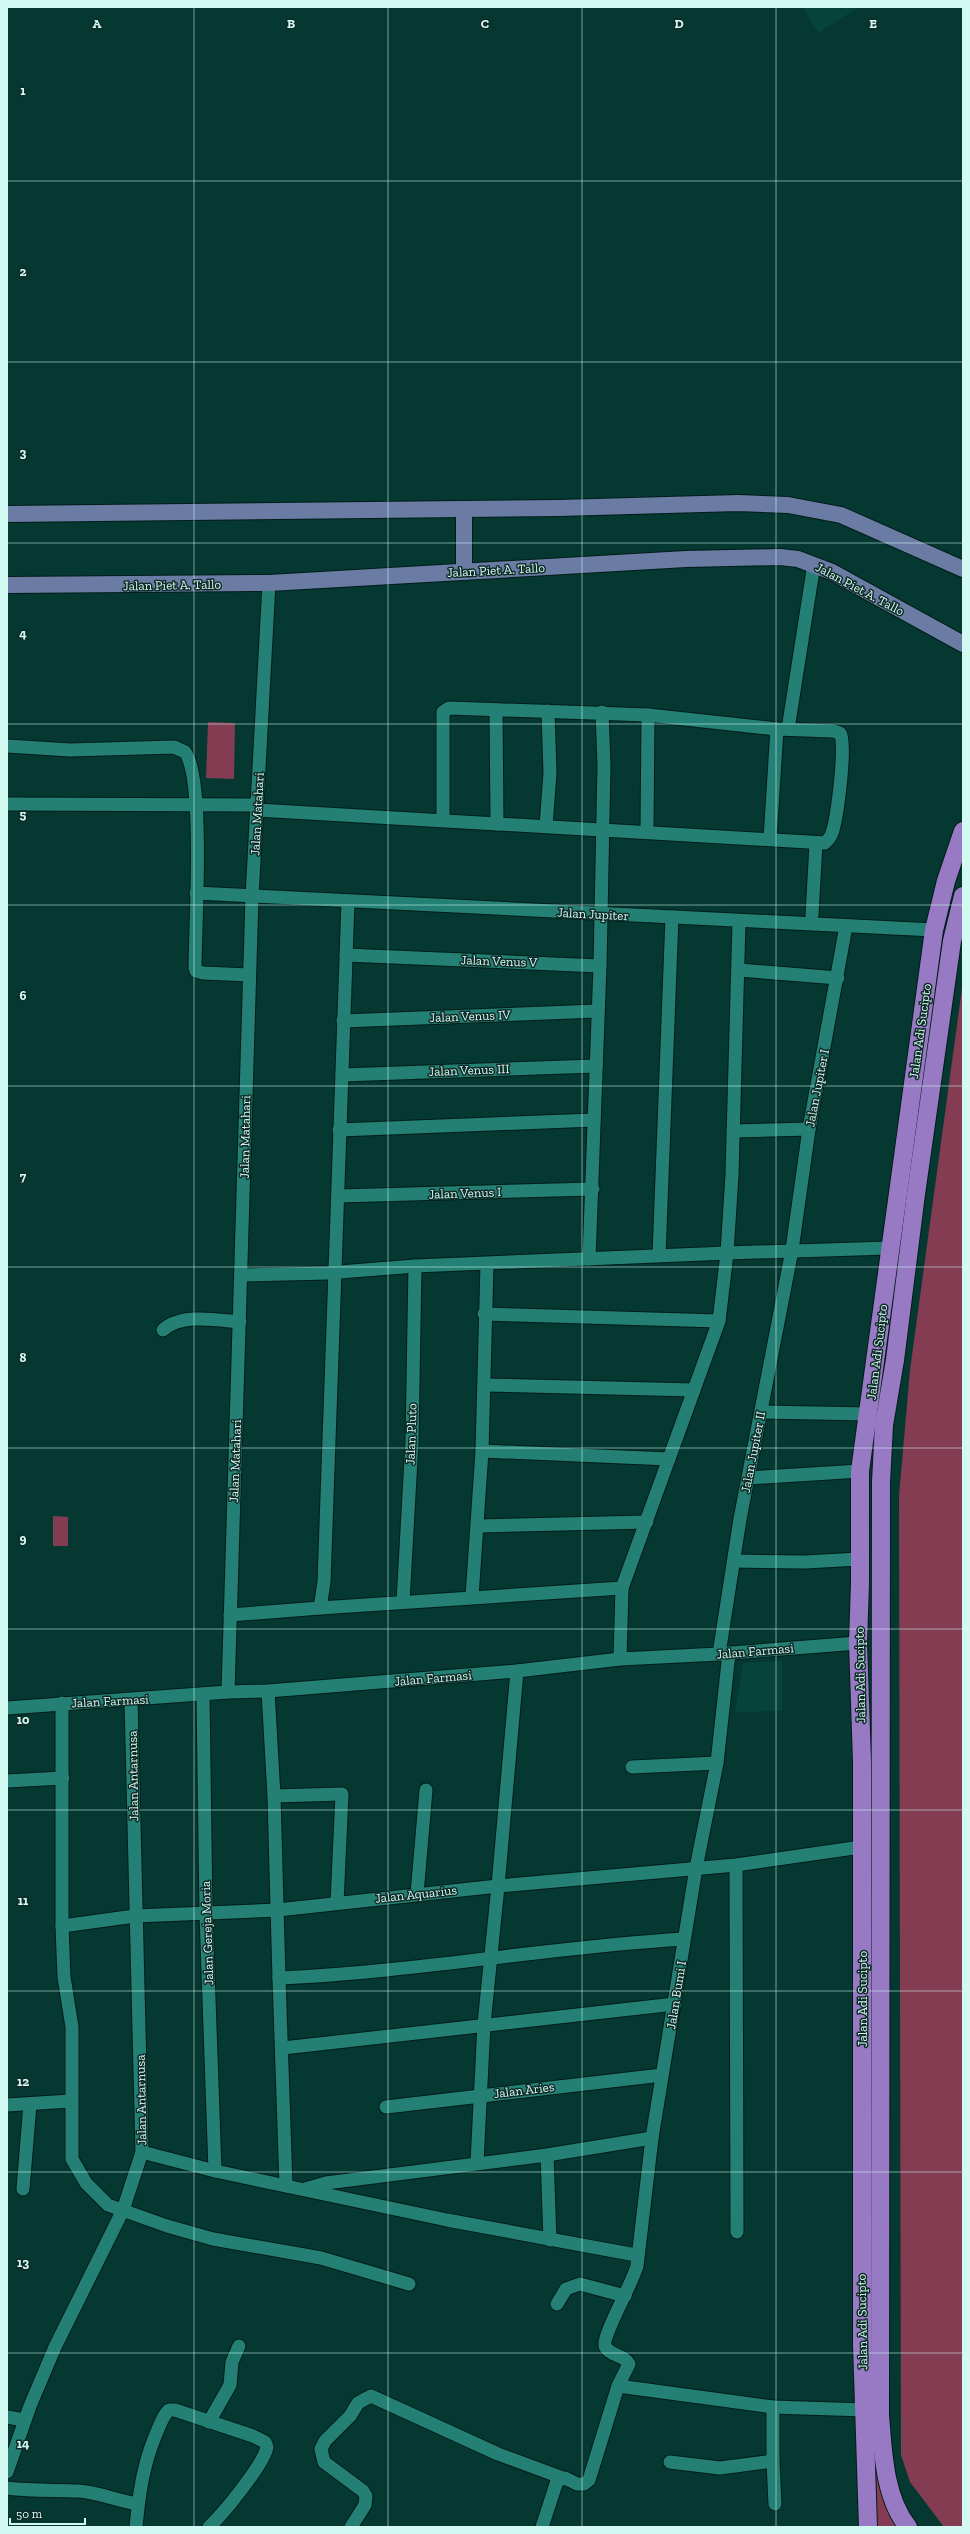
<svg xmlns="http://www.w3.org/2000/svg" width="970" height="2534" font-family="'Zilla Slab',serif">
<style>
.built{fill:#06433b}
.green{fill:#843c53}
.lines{fill:none;stroke-linecap:round;stroke-linejoin:round}
.minor-casing{stroke:#021d19;stroke-width:15}
.major-casing{stroke:#021d19;stroke-width:18}
.highway-casing{stroke:#021d19;stroke-width:20}
.minor{stroke:#248074;stroke-width:13}
.major{stroke:#6a7ca4;stroke-width:16}
.highway{stroke:#987ac4;stroke-width:18}
.grid{fill:none;stroke:#d2faf2;stroke-width:1;stroke-opacity:0.55}
.labels{text-anchor:middle;dominant-baseline:central;stroke-width:3;stroke-linejoin:round;paint-order:stroke}
.street-label{font-size:13px;fill:#d2faf2;stroke:#102b27}
.grid-label{font-size:13px;text-anchor:middle;font-weight:bold;fill:#d2faf2;stroke:#102b27;stroke-width:3;stroke-linejoin:round;paint-order:stroke}
</style>
<rect width="100%" height="100%" fill="#053831"/>
<g class="built">
<path d="M803 7H859L818 33Z"/>
<path d="M782 1661V1711L735 1712 743 1663Z"/>
</g>
<g class="green">
<path d="M208 722 235 723 234 779 206 778Z"/>
<path d="M963 981V2527H944L910 2482 901 2455 899 1496 910 1370Z"/>
<path d="M53 1516 68 1517V1546H53Z"/>
<path d="M866 2315H873L876 2422 902 2527H870Z"/>
</g>
<g class="lines">
<defs>
<g id="minor">
<path d="M496 710 497 824"/>
<path d="M788 729 814 564"/>
<path d="M7 746 70 750 174 747 185 752C205 779 195 928 195 968L196 971 203 973 249 975"/>
<path d="M7 804 257 805"/>
<path d="M257 810 825 843C828 840 831 837 832 833 837 819 847 743 840 733L833 731 777 729 770 839"/>
<path d="M443 819V712L449 708 648 715 777 729"/>
<path d="M546 826 550 773 548 711"/>
<path d="M647 832 648 715"/>
<path d="M196 893 934 930"/>
<path d="M812 915 816 844"/>
<path d="M346 955 600 966 604 765 602 712"/>
<path d="M739 970 838 978"/>
<path d="M343 1021 597 1011"/>
<path d="M342 1075 596 1066"/>
<path d="M339 1130 594 1120"/>
<path d="M733 1131 809 1129"/>
<path d="M338 1196 593 1189"/>
<path d="M659 1255 672 917"/>
<path d="M589 1259 600 966"/>
<path d="M242 1275 327 1273 415 1266 727 1253 889 1248"/>
<path d="M484 1314 719 1321"/>
<path d="M163 1330C181 1313 217 1320 240 1322"/>
<path d="M485 1385 694 1390"/>
<path d="M761 1412 869 1414"/>
<path d="M482 1451 669 1459"/>
<path d="M748 1478 860 1471"/>
<path d="M478 1526 647 1522"/>
<path d="M734 1561 805 1562 859 1559"/>
<path d="M472 1597 482 1451 487 1264"/>
<path d="M403 1602 412 1441 415 1266"/>
<path d="M320 1608 622 1588 719 1321 727 1253 732 1175 739 921"/>
<path d="M230 1615 320 1608 324 1582 348 902"/>
<path d="M719 1654 740 1519 792 1250 809 1129 846 926"/>
<path d="M620 1659 622 1588"/>
<path d="M268 1691 274 1796 279 1978"/>
<path d="M228 1692 252 897 269 583"/>
<path d="M203 1695 206 1913 215 2171"/>
<path d="M62 1703V1926L64 1977 72 2027V2159L86 2183 108 2205 167 2226 213 2239 321 2258 409 2284"/>
<path d="M7 1708 228 1692 268 1691 517 1671 620 1659 719 1654 858 1643"/>
<path d="M632 1767 717 1763"/>
<path d="M7 1781 63 1778"/>
<path d="M274 1796 342 1794 337 1903"/>
<path d="M736 1865 737 2232"/>
<path d="M417 1894 426 1790"/>
<path d="M62 1926 135 1916 278 1910 498 1886 736 1865 861 1847"/>
<path d="M283 2048 675 2004"/>
<path d="M7 2105 71 2101"/>
<path d="M386 2107 662 2075"/>
<path d="M142 2152 215 2171 286 2186 447 2220 636 2255"/>
<path d="M547 2155 550 2240"/>
<path d="M477 2163 484 2024 498 1886 517 1671"/>
<path d="M286 2186 279 1978C415 1972 549 1947 684 1939"/>
<path d="M23 2189 30 2104"/>
<path d="M305 2189 326 2183 547 2155 652 2138"/>
<path d="M557 2304 566 2289 580 2284 625 2296"/>
<path d="M618 2386 773 2407 865 2410"/>
<path d="M773 2407V2461"/>
<path d="M7 2417 24 2420"/>
<path d="M209 2422 230 2385 232 2362 239 2346"/>
<path d="M670 2462 720 2468 773 2461 775 2504"/>
<path d="M7 2472 30 2406 55 2347 123 2210 142 2152 131 1700"/>
<path d="M7 2488C31 2491 54 2490 78 2491 98 2492 118 2501 138 2504"/>
<path d="M136 2527C139 2494 143 2465 156 2434 160 2426 162 2416 169 2410H175L253 2436 265 2442 267 2447C264 2464 223 2514 209 2527"/>
<path d="M351 2527 365 2505 366 2496 363 2491 324 2462 321 2449 325 2441 350 2416 358 2403 371 2396 498 2454 563 2478"/>
<path d="M542 2527 557 2481 565 2478 577 2484H584L589 2480 618 2386 629 2364C625 2355 609 2356 605 2346 602 2336 633 2282 637 2266L652 2138 696 1868 717 1763 729 1653"/>
</g>
<g id="major">
<path d="M7 514 559 508 738 503 788 505 841 515 963 569"/>
<path d="M464 572V509"/>
<path d="M7 585 269 583 686 559 780 557 798 559 832 572 963 644"/>
</g>
<g id="highway">
<path d="M868 2527 862 2344V1762L858 1643 860 1583V1471L934 930 946 881 963 831"/>
<path d="M908 2527C884 2497 883 2451 880 2415L881 1482 884 1425 895 1360 916 1194 952 941 963 896"/>
</g>
</defs>
<use href="#minor" class="minor-casing"/>
<use href="#major" class="major-casing"/>
<use href="#highway" class="highway-casing"/>
<use href="#minor" class="minor"/>
<use href="#major" class="major"/>
<use href="#highway" class="highway"/>
</g>
<path class="grid" d="M194 7V2527M388 7V2527M582 7V2527M776 7V2527M7 181H963M7 362H963M7 543H963M7 724H963M7 905H963M7 1086H963M7 1267H963M7 1448H963M7 1629H963M7 1810H963M7 1991H963M7 2172H963M7 2353H963"/>
<g class="labels">
<g class="street-label">
<text transform="translate(496 570) rotate(-3)">Jalan Piet A. Tallo</text>
<text transform="translate(172 585) rotate(-1)">Jalan Piet A. Tallo</text>
<text transform="translate(860 589) rotate(28)">Jalan Piet A. Tallo</text>
<text transform="translate(257 814) rotate(-87)">Jalan Matahari</text>
<text transform="translate(593 914) rotate(3)">Jalan Jupiter</text>
<text transform="translate(499 961) rotate(2)">Jalan Venus V</text>
<text transform="translate(470 1016) rotate(-2)">Jalan Venus IV</text>
<text transform="translate(920 1031) rotate(-82)">Jalan Adi Sucipto</text>
<text transform="translate(469 1070) rotate(-2)">Jalan Venus III</text>
<text transform="translate(817 1088) rotate(-79)">Jalan Jupiter I</text>
<text transform="translate(245 1137) rotate(-89)">Jalan Matahari</text>
<text transform="translate(465 1193) rotate(-2)">Jalan Venus I</text>
<text transform="translate(877 1352) rotate(-83)">Jalan Adi Sucipto</text>
<text transform="translate(411 1434) rotate(-88)">Jalan Pluto</text>
<text transform="translate(753 1452) rotate(-79)">Jalan Jupiter II</text>
<text transform="translate(235 1461) rotate(-88)">Jalan Matahari</text>
<text transform="translate(755 1651) rotate(-5)">Jalan Farmasi</text>
<text transform="translate(860 1675) rotate(-91)">Jalan Adi Sucipto</text>
<text transform="translate(433 1678) rotate(-5)">Jalan Farmasi</text>
<text transform="translate(110 1701) rotate(-3)">Jalan Farmasi</text>
<text transform="translate(133 1776) rotate(-91)">Jalan Antarnusa</text>
<text transform="translate(416 1894) rotate(-6)">Jalan Aquarius</text>
<text transform="translate(207 1933) rotate(-92)">Jalan Gereja Moria</text>
<text transform="translate(676 1995) rotate(-81)">Jalan Bumi I</text>
<text transform="translate(862 1999) rotate(-90)">Jalan Adi Sucipto</text>
<text transform="translate(524 2090) rotate(-7)">Jalan Aries</text>
<text transform="translate(141 2100) rotate(-91)">Jalan Antarnusa</text>
<text transform="translate(862 2322) rotate(-91)">Jalan Adi Sucipto</text>
</g>
</g>
<g class="grid-label">
<text x="97" y="28">A</text>
<text x="291" y="28">B</text>
<text x="485" y="28">C</text>
<text x="679" y="28">D</text>
<text x="873" y="28">E</text>
<text x="23" y="95">1</text>
<text x="23" y="276">2</text>
<text x="23" y="457">3</text>
<text x="23" y="638">4</text>
<text x="23" y="819">5</text>
<text x="23" y="1000">6</text>
<text x="23" y="1181">7</text>
<text x="23" y="1362">8</text>
<text x="23" y="1543">9</text>
<text x="23" y="1724">10</text>
<text x="23" y="1905">11</text>
<text x="23" y="2086">12</text>
<text x="23" y="2267">13</text>
<text x="23" y="2448">14</text>
</g>
<rect width="970" height="2534" fill="none" stroke="#d2faf2" stroke-width="16"/>
<path d="M10 2518v6h75v-6" fill="none" stroke="#d2faf2" stroke-width="2"/>
<text x="16" y="2518" font-size="12" fill="#d2faf2" stroke="#102b27" stroke-width="3" paint-order="stroke">50 m</text>
</svg>
